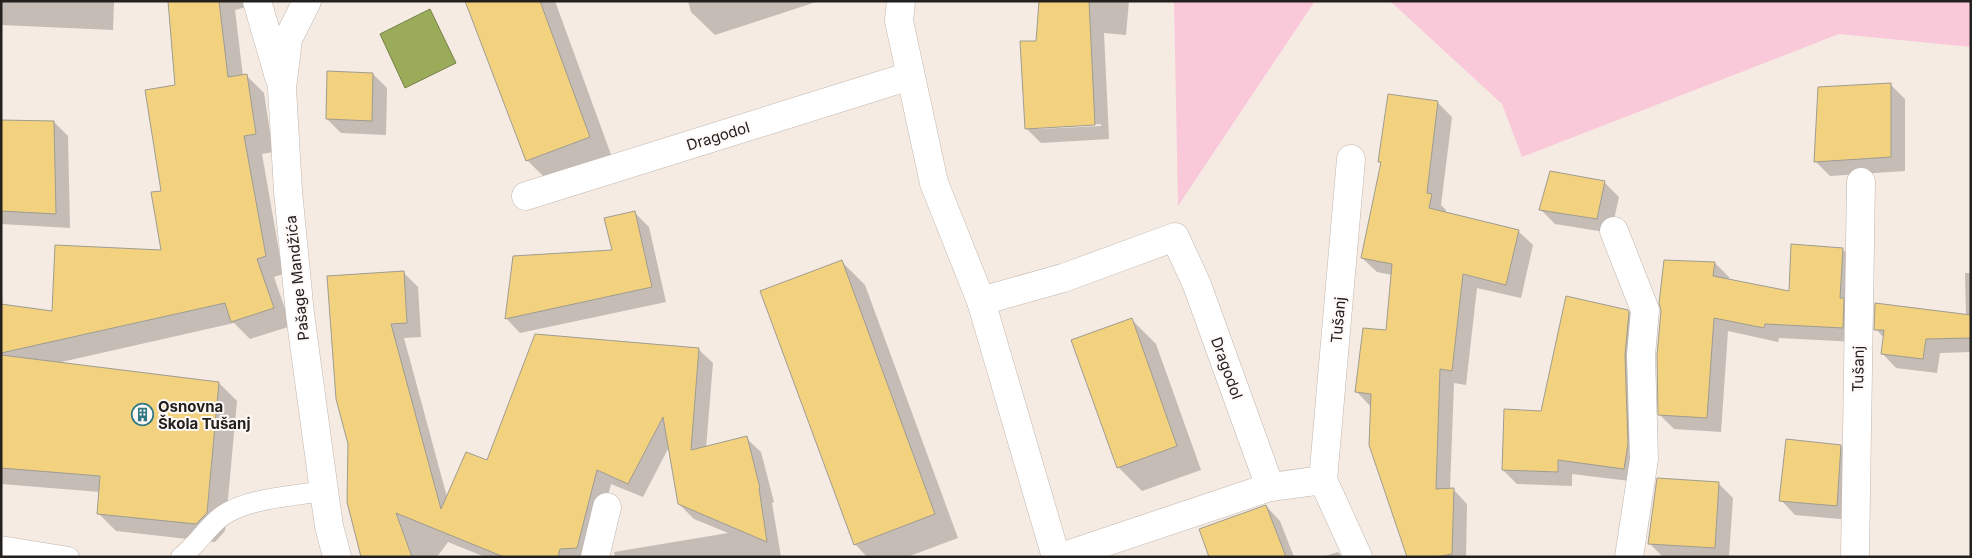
<svg xmlns="http://www.w3.org/2000/svg" width="1972" height="558" font-family="Inter,sans-serif">
<style>
.green{fill:#fac9d9}
.water{fill:#9aab5a;stroke:#768148}
.shadow{fill:#0003;fill-rule:evenodd}
.building{fill:#f2d27f;stroke:#a09c91}
.lines{fill:none;stroke-linecap:round;stroke-linejoin:round}
.service-casing{stroke:#c0b6ae;stroke-width:21}
.minor-casing{stroke:#c0b6ae;stroke-width:29}
.service{stroke:#fff;stroke-width:20}
.minor{stroke:#fff;stroke-width:28}
.labels{text-anchor:middle;dominant-baseline:central;stroke-width:4;stroke-linejoin:round;paint-order:stroke}
.street-label{font-size:15px;fill:#23201d;stroke:#fef9f6}
.poi-label{font-size:15px;font-weight:bold;fill:#23201d;stroke:#fef9f6;text-anchor:start}
</style>
<rect width="100%" height="100%" fill="#f5ebe3"/>
<g class="green">
<path d="M1174 1H1315L1178 206Z"/>
<path d="M1390 1H1971V47L1839 34 1522 157 1502 104Z"/>
</g>
<path class="water" d="M430 9 456 63 405 88 380 34Z"/>
<g class="shadow">
<path d="M1 1H114L113 30 1 25Z"/>
<path d="M169 1H244L246 7 235 10 243 76 246 75 264 93 273 152 262 154 283 274 274 277 291 326 250 339 234 323 57 363 219 383 237 401 225 531 215 542 116 531 98 513 100 492 1 484V305L53 312 162 252 163 192 176 87Z"/>
<path d="M466 1H555L613 160 550 183 527 160Z"/>
<path d="M688 1H819L715 35 691 12Z"/>
<path d="M1040 1H1129L1126 35 1104 33 1109 139 1041 143 1026 128 1037 42ZM1101 124V126L1038 129V127Z"/>
<path d="M373 74 387 88 386 135 341 133 327 119Z"/>
<path d="M1890 84 1905 99V171L1830 176 1816 162Z"/>
<path d="M1437 102 1452 117 1441 205 1446 210 1445 213 1518 231 1533 245 1521 298 1477 288 1466 385 1454 383 1450 489H1453L1467 504 1466 557H1408L1371 407 1357 392 1387 332 1392 275 1377 272 1362 258 1382 164 1379 162Z"/>
<path d="M1 121 54 122 68 136 70 228 1 224Z"/>
<path d="M1604 182 1619 197 1611 233 1555 224 1541 210Z"/>
<path d="M634 212 649 227 666 302 520 333 506 318 613 251Z"/>
<path d="M1842 249 1857 263V342L1779 338 1778 342 1728 331 1721 432 1674 429 1660 415 1715 263 1729 277V280L1790 293Z"/>
<path d="M842 262 865 285 958 538 907 557H867L855 544Z"/>
<path d="M403 272 418 287 421 337 404 338 447 497 487 462 698 349 713 363 706 448 746 438 761 452 774 502 772 503 781 557H615L614 552 728 533 694 519 679 504 669 447 643 497 611 484 593 557H485L448 542 437 557H387L348 502Z"/>
<path d="M1965 273H1971V352L1940 353 1937 373 1896 368 1882 353 1884 338 1876 329 1966 316Z"/>
<path d="M1628 311 1642 326 1638 482 1572 474V486L1517 484 1503 470 1542 412Z"/>
<path d="M1132 320 1156 344 1201 470 1142 491 1118 467Z"/>
<path d="M1841 446 1855 461 1851 520 1795 515 1781 500Z"/>
<path d="M1718 483 1733 498 1729 557H1663L1649 543Z"/>
<path d="M1266 506 1280 521 1294 557H1210Z"/>
<path d="M1338 552 1342 557H1322Z"/>
</g>
<g class="building">
<path d="M168 1H219L228 77 247 74 256 134 244 136 266 256 257 259 274 308 231 322 225 303 1 353V304L52 311 55 245 161 250 151 192 161 191 145 90 175 85Z"/>
<path d="M465 1H540L590 137 526 161Z"/>
<path d="M1039 1H1089L1095 125 1025 129 1020 41H1036Z"/>
<path d="M327 71 373 73 372 121 326 119Z"/>
<path d="M1891 83V157L1814 162 1818 87Z"/>
<path d="M1388 94 1438 101 1427 193 1432 194 1429 208 1519 230 1506 285 1463 274 1452 371 1440 369 1436 489 1454 488 1452 554 1436 557H1407L1369 445 1371 394 1355 392 1363 328 1386 330 1392 264 1361 258 1381 162H1378Z"/>
<path d="M1 120 54 121 56 214 1 211Z"/>
<path d="M1550 171 1605 181 1597 219 1539 210Z"/>
<path d="M635 211 652 287 505 319 513 256 612 250 604 218Z"/>
<path d="M1791 244 1843 248 1840 298H1844L1843 328 1765 324 1764 328 1714 318 1707 418 1658 415 1657 355 1661 311 1659 303 1664 260 1715 262 1713 276 1789 291Z"/>
<path d="M842 260 935 514 854 545 760 291Z"/>
<path d="M404 271 407 323 391 324 441 509 466 452 487 460 535 334 699 348 691 450 747 436 760 488H759L767 542 678 504 663 417 628 484 597 470 577 548 560 549 558 557H504L396 513 412 557H361L347 502 348 444 336 399 327 276Z"/>
<path d="M1566 296 1628 310 1629 312 1625 355 1628 444 1624 469 1558 460V472L1502 470 1504 409 1541 411Z"/>
<path d="M1875 303 1971 315V338L1926 339 1923 359 1881 354 1884 330H1874Z"/>
<path d="M1132 318 1177 446 1117 468 1071 340Z"/>
<path d="M1 355 219 382 207 513 196 524 97 514 100 476 1 468Z"/>
<path d="M1786 439 1841 445 1837 506 1779 501Z"/>
<path d="M1657 478 1719 482 1715 548 1648 544Z"/>
<path d="M1266 505 1286 557H1209L1199 529Z"/>
</g>
<g class="lines">
<defs>
<g id="service">
<path d="M1 546 69 557"/>
<path d="M181 557C197 545 207 527 222 516 248 498 293 496 324 491"/>
</g>
<g id="minor">
<path d="M257 1 279 77"/>
<path d="M307 1 288 39 282 88 288 191 300 314 324 491 329 526 337 557"/>
<path d="M901 1 899 21 934 183 981 301 1056 557"/>
<path d="M526 196 910 76"/>
<path d="M1614 231 1645 310 1641 355 1644 459 1629 557"/>
<path d="M981 301 1063 278 1175 237 1197 285 1270 487 1061 557"/>
<path d="M1323 480 1351 159"/>
<path d="M1270 487 1323 480 1358 557"/>
<path d="M595 557 607 507"/>
<path d="M1855 557 1861 182"/>
</g>
</defs>
<use href="#service" class="service-casing"/>
<use href="#minor" class="minor-casing"/>
<use href="#service" class="service"/>
<use href="#minor" class="minor"/>
</g>
<defs>
<symbol id="building-ring" viewBox="-11 -11 22 22"><circle r="9.5" fill="#fef9f6" stroke="#317884" stroke-width="1.5"/><path d="M-4-6H4V6H1V3H-1V6H-4ZM-2.5-4.3h1.7v1.8h-1.7ZM.8-4.3h1.7v1.8H.8ZM-2.5-1h1.7V.8h-1.7ZM.8-1h1.7V.8H.8Z" fill="#317884"/></symbol>
</defs>
<g fill-rule="evenodd">
<use href="#building-ring" x="130" y="402" width="25" height="25"/>
</g>
<g class="labels">
<g class="street-label">
<text transform="translate(718 136) rotate(-17)">Dragodol</text>
<text transform="translate(297 278) rotate(-96)">Pašage Mandžića</text>
<text transform="translate(1338 320) rotate(-85)">Tušanj</text>
<text transform="translate(1227 368) rotate(70)">Dragodol</text>
<text transform="translate(1858 369) rotate(-89)">Tušanj</text>
</g>
<g class="poi-label">
<text x="158" y="406">Osnovna<tspan x="158" dy="17">Škola Tušanj</tspan></text>
</g>
</g>
<rect width="1972" height="558" fill="none" stroke="#23201d" stroke-width="5"/>
</svg>
